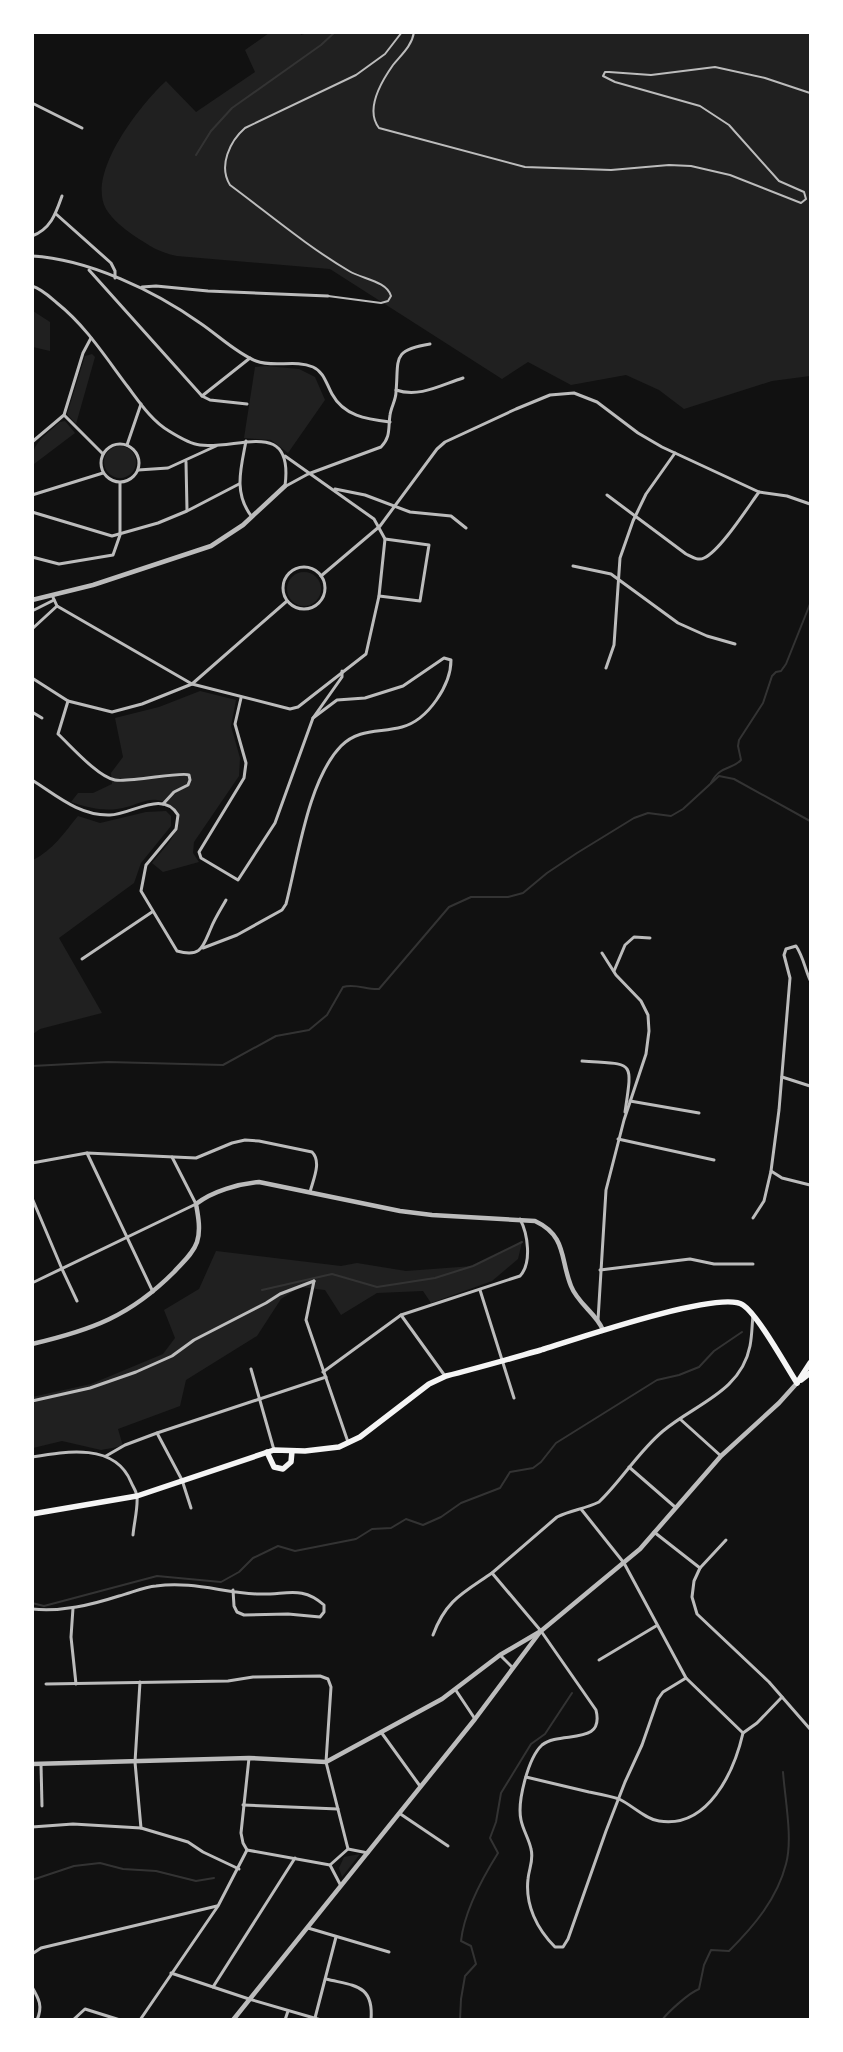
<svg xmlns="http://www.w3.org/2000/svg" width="843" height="2052" font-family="Helvetica,sans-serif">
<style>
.green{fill:#202020}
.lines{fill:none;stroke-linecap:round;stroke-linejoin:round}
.stream{stroke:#333;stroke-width:2}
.service{stroke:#bcbcbc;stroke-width:2}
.minor{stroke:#bcbcbc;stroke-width:3}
.tertiary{stroke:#bcbcbc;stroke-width:4.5}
.primary{stroke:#f5f5f5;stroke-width:5.5}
</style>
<rect width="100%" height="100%" fill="#111"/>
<g class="green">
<path d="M310 32 810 33V376L772 381 684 409 659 390 626 375 571 385 528 362 502 379 330 269 177 256C158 252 150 246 133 235 123 228 113 220 106 209 86 173 141 104 166 81L196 112 255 72 245 50 269 33H300L301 35Z"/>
<path d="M33 311 50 322V351L33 347Z"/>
<path d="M92 354 95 357 76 424 67 414 85 356Z"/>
<path d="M266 366 299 369 315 377 325 400 288 453 271 440 244 438 255 367Z"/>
<path d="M65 421 75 433 34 464C27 446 48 433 60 422Z"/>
<circle cx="120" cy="462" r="16"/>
<circle cx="304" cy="589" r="17"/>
<path d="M200 691 236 700 231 726 240 758 239 776 194 842 193 853 199 862 163 872 152 863C168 842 181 836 175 809 151 790 142 806 117 809 101 811 86 807 71 802L78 793H93L112 784 111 773 123 757 115 718 159 707Z"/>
<path d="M166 811 171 816V826L141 863 134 883 59 938 102 1013 40 1029 33 1034V860C53 850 64 833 78 816L100 823 146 812Z"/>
<path d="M522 1242 518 1259 492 1281 431 1303 423 1291 377 1293 341 1315 325 1290 300 1287 281 1299 257 1336 186 1380 180 1406 118 1429 123 1446 101 1450 62 1441 33 1448 32 1397 91 1384 163 1354 175 1338 164 1310 199 1289 216 1251 341 1266 357 1263 406 1271 473 1266Z"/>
<path d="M360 1854 342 1877 339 1868 344 1857Z"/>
</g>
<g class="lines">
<g class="stream">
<path d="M196 155 211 131 232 108 321 45 335 32"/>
<path d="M711 783C720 765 732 770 741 760L738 746 739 740 763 703 772 676 776 672 781 671 786 664 810 604"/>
<path d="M32 1066 108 1062 223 1065 276 1036 309 1030 327 1015 343 987C355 983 367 990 379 989L449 907 471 897H508L523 893 547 873 577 853 634 818 648 813 671 816 683 809 719 776 734 779 810 821"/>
<path d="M262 1290 332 1274 377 1287 435 1278 473 1266 522 1242"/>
<path d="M32 1603 44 1606 157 1576 221 1582 239 1572 253 1558 278 1546 295 1551 356 1539 372 1529 391 1528 406 1519 423 1525 441 1517 461 1503 500 1488 510 1472 533 1468 541 1462 556 1443 657 1380 679 1375 699 1367 714 1351 742 1332"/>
<path d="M32 1880 74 1866 100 1863 123 1869 156 1871 196 1881 214 1878"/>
<path d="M460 2020 461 1999 465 1976 476 1964 471 1946 461 1941C464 1913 483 1877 498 1853L490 1838 496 1822 501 1793 531 1744 545 1734 572 1693"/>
<path d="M662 2020C669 2011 689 1993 699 1989L704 1965 711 1950 729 1951C754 1926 777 1899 786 1864 793 1839 785 1799 783 1772"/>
</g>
<g class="service">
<path d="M414 32C412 46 401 55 393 65 381 82 365 110 379 128L525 167 611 170 669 165 691 166 730 175 801 203 806 199 804 192 779 181 729 125 700 106 615 82 603 76 605 72H609L651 75 715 67 765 78 810 93"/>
<path d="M328 296 381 303 388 301 391 296C387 281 362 279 349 271 308 247 269 214 230 185 218 166 230 141 245 128L356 75 385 54 402 32"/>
</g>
<g class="minor">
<path d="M32 103 82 128"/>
<path d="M56 214 111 263 115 271V278"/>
<path d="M32 236C51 229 56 213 62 196"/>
<path d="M32 256C88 259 155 291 200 323 218 335 236 353 256 361 274 368 295 359 313 367 324 372 326 383 332 394 344 416 366 419 390 422"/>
<path d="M89 270 202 396 210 400 247 404"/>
<path d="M32 286C42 289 50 297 57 303 86 326 106 358 128 387 140 403 152 421 169 431 177 436 190 444 200 445 238 450 294 417 285 486"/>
<path d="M142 287 156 286 208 291 328 296"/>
<path d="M396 390C419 398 441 385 463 378"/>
<path d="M202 396 250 358"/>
<path d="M64 415 103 454"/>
<path d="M246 441C241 468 233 493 252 517"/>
<path d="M32 442 64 415 83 353 91 338"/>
<circle cx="120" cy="463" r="19"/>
<path d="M127 445 141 404"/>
<path d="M186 462 187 510"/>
<path d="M138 470 168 468 216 446"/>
<path d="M286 486 308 474 381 447C391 437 388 428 390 415 391 407 396 400 396 392 399 359 391 350 430 344"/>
<path d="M335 489 365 495 410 512 451 516 466 528"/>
<path d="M32 495 103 473"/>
<path d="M607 495 686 554C692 557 698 561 704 558 720 551 748 507 759 492"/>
<path d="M32 512 112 536 158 523 187 511 239 484"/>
<path d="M32 557 59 564 113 555 120 535V483"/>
<path d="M573 566 611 574 678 623 707 636 735 644"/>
<circle cx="304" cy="588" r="21"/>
<path d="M321 576 380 526 437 449 445 442 516 409 550 395 574 393 597 402 638 433 662 447 759 492 787 496 810 504"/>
<path d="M52 595 57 606 192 684 290 709 298 707 366 654 379 596 385 539 374 519 285 456"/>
<path d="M379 596 420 601 429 545 385 539"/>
<path d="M32 611 54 600"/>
<path d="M32 629 57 606"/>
<path d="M606 668 614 645 620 558 633 521 646 494 675 453"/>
<path d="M32 678 68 701 112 712 142 704 192 684 287 601"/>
<path d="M241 698 235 724 246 763 244 778 199 852 201 858 238 880 275 823 313 718 342 677V671"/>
<path d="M68 701 58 734C71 746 98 777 115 780 129 783 183 771 189 775L190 780 188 785 174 792 163 804"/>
<path d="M32 712 42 718"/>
<path d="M32 780C56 795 79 816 110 815 131 815 163 789 178 815L176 829 146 865 141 891 177 951C202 958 203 946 211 928 215 918 221 909 226 900"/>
<path d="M203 948 237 935 282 910 286 904C298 858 308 780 341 746 359 728 380 733 402 727 428 720 451 685 451 660L444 658 403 686 365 698 337 700 313 718"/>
<path d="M82 959 152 912"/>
<path d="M614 971 625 945 634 937 650 938"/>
<path d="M582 1061C634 1065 633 1058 625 1112"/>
<path d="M782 1077 810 1086"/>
<path d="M630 1101 699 1113"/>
<path d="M618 1139 714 1160"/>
<path d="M87 1153 153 1292"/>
<path d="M32 1163 87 1153 196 1158 232 1143 245 1140 259 1141 312 1152C322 1162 313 1180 310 1192"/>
<path d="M771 1171 782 1178 810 1185"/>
<path d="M32 1198 62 1269 77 1301"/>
<path d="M753 1218 764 1201 771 1171 779 1110 790 978 784 955 786 949 796 946C803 956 805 969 810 980"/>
<path d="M600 1270 690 1259 714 1264H753"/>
<path d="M314 1281 306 1320 348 1442"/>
<path d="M32 1283 196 1204 172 1157"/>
<path d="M480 1290 514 1398"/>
<path d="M401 1315 445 1376"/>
<path d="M598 1320 606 1190 624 1120 646 1054 649 1031 648 1015 641 1001 616 975 602 953"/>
<path d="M251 1369 274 1450"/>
<path d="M323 1372 401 1315 520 1276C532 1263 528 1234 520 1219"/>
<path d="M32 1401 90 1388 136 1372 172 1356 194 1340 266 1303 280 1294 314 1281"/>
<path d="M680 1419 721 1456"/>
<path d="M157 1433 182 1480 191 1508"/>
<path d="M106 1456 125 1445 157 1433 326 1377"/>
<path d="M32 1457C67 1451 115 1443 131 1482 133 1487 137 1492 137 1497 138 1508 134 1523 133 1535"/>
<path d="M629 1467 675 1507"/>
<path d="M581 1509 624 1563 686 1678 663 1692 658 1699 642 1745 625 1782 606 1831 568 1939 563 1947H555C537 1929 525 1905 528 1879 529 1868 534 1860 531 1849 529 1839 523 1830 521 1820 517 1802 528 1758 542 1745 560 1730 605 1747 596 1710L541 1631 492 1573 557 1517C571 1510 585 1509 599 1502 622 1480 638 1452 663 1431 695 1404 741 1392 750 1346 752 1336 752 1325 753 1315"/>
<path d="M654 1532 700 1568 726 1540"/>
<path d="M700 1568 694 1581 692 1597 697 1614 769 1682 810 1729"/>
<path d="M73 1608 71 1637 76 1684"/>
<path d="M32 1609C62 1612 91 1605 119 1596 131 1593 144 1587 156 1586 193 1581 224 1593 259 1594 286 1595 302 1585 324 1605V1612L320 1617 288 1614 244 1615 237 1612 234 1606 233 1590"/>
<path d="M433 1635C446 1600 463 1593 492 1573"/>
<path d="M500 1655 512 1667"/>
<path d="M599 1660 656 1626"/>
<path d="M140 1682 135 1762 141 1828"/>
<path d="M46 1684 228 1681 253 1677 320 1676 328 1679 331 1687 326 1762 348 1849 330 1865 247 1850"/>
<path d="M455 1689 475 1719"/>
<path d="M381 1732 420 1786"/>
<path d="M743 1733 757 1723 782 1697"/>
<path d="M41 1764 42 1806"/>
<path d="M526 1777C547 1782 568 1787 589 1792 599 1794 610 1796 619 1799 632 1805 645 1819 659 1821 708 1829 734 1772 743 1733L686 1678"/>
<path d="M243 1805 338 1809"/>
<path d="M399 1813 448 1846"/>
<path d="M32 1827 73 1824 141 1828 188 1842 203 1852 239 1869"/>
<path d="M348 1849 368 1853"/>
<path d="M247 1850 243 1843 241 1833 249 1758"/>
<path d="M330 1865 341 1886"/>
<path d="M308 1928 389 1952"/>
<path d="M32 1954 41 1948 217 1906"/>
<path d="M171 1973 249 1999 321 2020"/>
<path d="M326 1979C354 1986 374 1984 371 2020"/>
<path d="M32 1987C39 1999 43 2006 37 2020"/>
<path d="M213 1987 295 1858"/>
<path d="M315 2018 336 1937"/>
<path d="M73 2020 85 2009 120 2020"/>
<path d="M140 2020 218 1906 247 1850"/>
<path d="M285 2020 288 2011"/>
</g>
<g class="tertiary">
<path d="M32 600 93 585 211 546 243 525 285 486"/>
<path d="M32 1344C92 1330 130 1316 174 1272 182 1263 193 1254 197 1242 201 1230 198 1215 196 1204 213 1191 238 1184 259 1182L400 1211 432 1215 535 1221C567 1236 560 1259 571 1286 578 1304 596 1313 603 1330"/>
<path d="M32 1764 249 1758 326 1762 442 1699 500 1655 541 1631 640 1549 721 1456 779 1403 797 1383"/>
<path d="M233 2020 475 1719 540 1632"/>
</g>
<g class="primary">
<path d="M801 1380 810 1373"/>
<path d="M797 1383 810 1363"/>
<path d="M267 1452 274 1467 283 1469 291 1462 292 1451"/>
<path d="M32 1514 137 1496 274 1450 305 1451 339 1447 360 1437 429 1384 446 1376C478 1368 509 1359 541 1350 573 1340 721 1289 743 1305 758 1315 786 1366 797 1383"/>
</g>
</g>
<rect width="843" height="2052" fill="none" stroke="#ffffff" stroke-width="68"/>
</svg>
